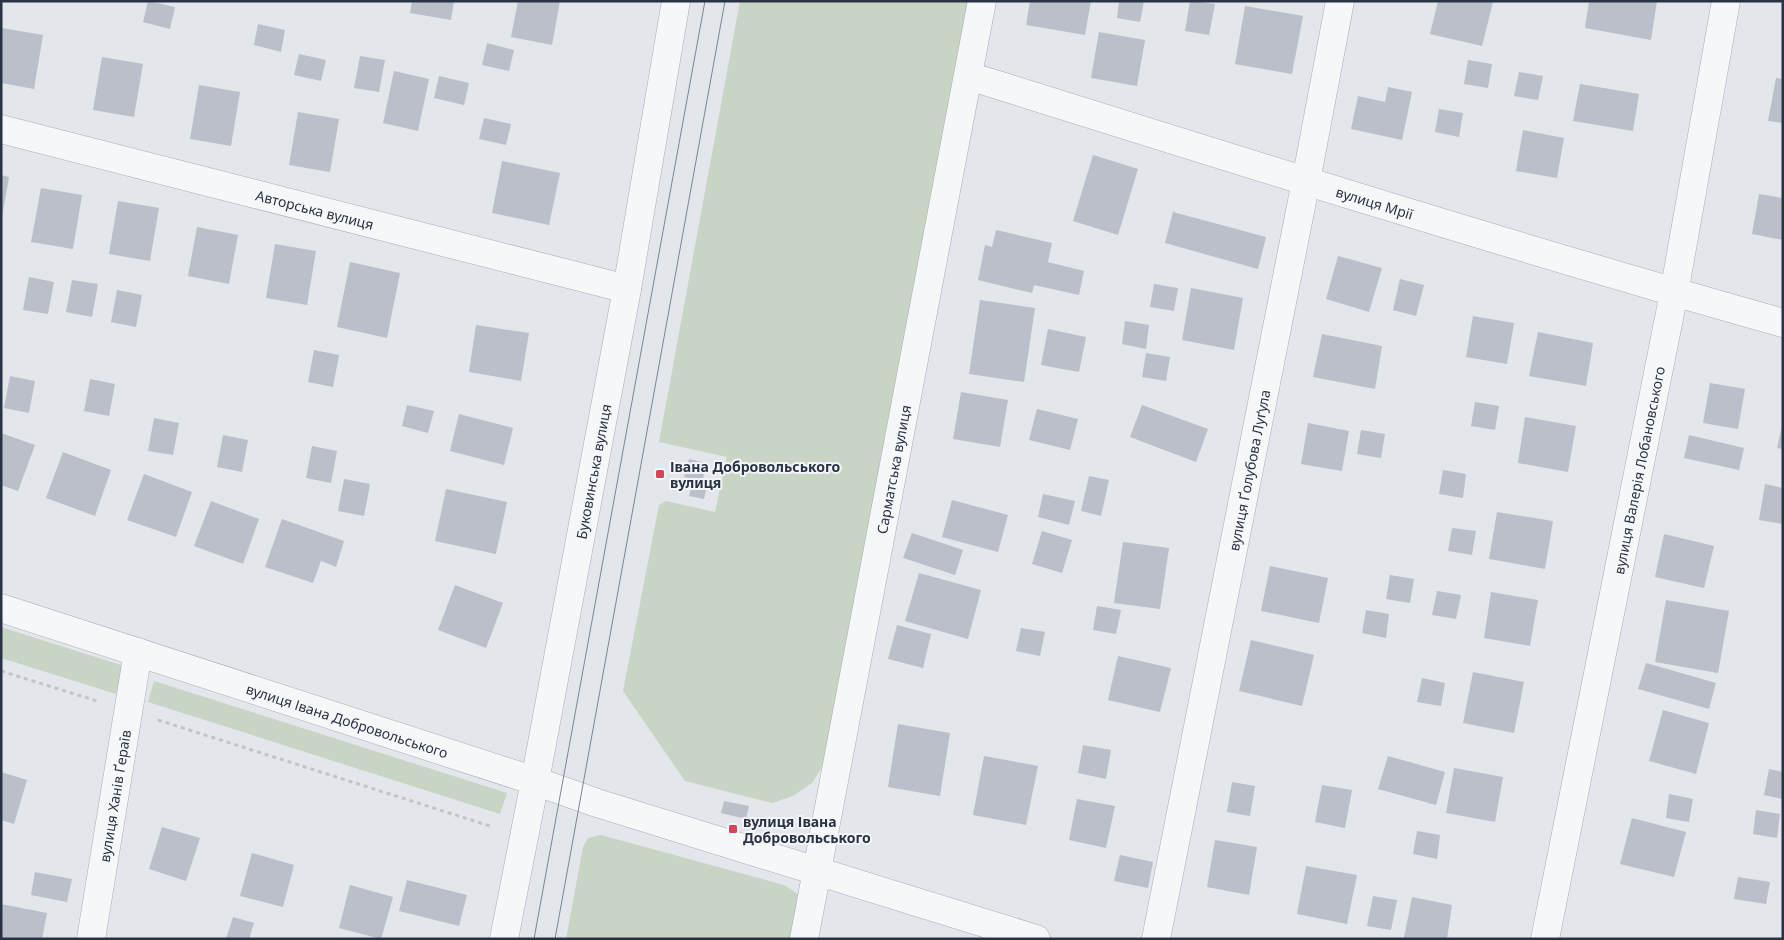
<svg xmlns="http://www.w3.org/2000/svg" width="1784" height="940" font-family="'Noto Sans',sans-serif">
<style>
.green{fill:#c8d5c4}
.building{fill:#babfc9}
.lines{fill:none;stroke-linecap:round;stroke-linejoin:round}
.minor-casing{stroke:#a8adb6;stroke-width:29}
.tertiary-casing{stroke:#a8adb6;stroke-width:29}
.path{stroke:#c1c4ca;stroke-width:3;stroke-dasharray:4 4;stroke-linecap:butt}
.minor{stroke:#f6f7f9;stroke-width:28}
.tertiary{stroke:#f6f7f9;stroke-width:28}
.tram{stroke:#7c8595;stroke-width:1}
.poi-dot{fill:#d04857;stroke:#f3f5f8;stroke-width:2}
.labels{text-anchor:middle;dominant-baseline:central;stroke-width:4;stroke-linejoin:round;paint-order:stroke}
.street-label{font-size:14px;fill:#2a3344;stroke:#f3f5f8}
.poi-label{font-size:14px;font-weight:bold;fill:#2a3344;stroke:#f3f5f8;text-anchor:start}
</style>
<rect width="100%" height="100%" fill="#e3e6eb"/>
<g class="green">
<path d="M740 1H968L824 764 812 783 793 796 772 803 685 781 623 691 659 505 666 501 715 512 727 457 659 442Z"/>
<path d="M1 627 124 666 116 694 1 658Z"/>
<path d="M154 681 507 793 500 814 148 702Z"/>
<path d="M601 835 784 885 798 894 801 908 794 939H566L583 847 588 838Z"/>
</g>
<g class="building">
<path d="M148 1 175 7 170 29 143 22Z"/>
<path d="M412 1H454L451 20 410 13Z"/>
<path d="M518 1H560L552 45 511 37Z"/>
<path d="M1030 1H1091L1085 35 1026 25Z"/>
<path d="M1119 1H1144L1140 22 1117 18Z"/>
<path d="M1190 1 1215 4 1209 35 1185 31Z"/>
<path d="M1438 1 1493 2 1482 46 1430 34Z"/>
<path d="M1589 1H1657L1651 40 1585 28Z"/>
<path d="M1245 6 1303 16 1292 74 1235 64Z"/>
<path d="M258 24 285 30 281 52 254 45Z"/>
<path d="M2 28 43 35 34 89 1 83Z"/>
<path d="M1099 32 1145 40 1137 86 1091 78Z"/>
<path d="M487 43 514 50 509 71 482 65Z"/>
<path d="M299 54 326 60 321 81 294 75Z"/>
<path d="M360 56 385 60 379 92 354 88Z"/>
<path d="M102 57 143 64 134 117 93 110Z"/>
<path d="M1468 60 1492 64 1488 88 1464 84Z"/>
<path d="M394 71 429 79 418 131 383 123Z"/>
<path d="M1519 72 1543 76 1538 100 1514 96Z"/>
<path d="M439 76 469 83 464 105 434 98Z"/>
<path d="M1776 78 1783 79V123L1768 121Z"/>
<path d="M1580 84 1639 94 1633 131 1573 121Z"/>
<path d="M199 85 240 92 231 146 190 139Z"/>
<path d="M1388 87 1412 92 1402 140 1351 129 1358 96 1385 102Z"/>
<path d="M1439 109 1463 113 1459 137 1435 132Z"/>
<path d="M298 112 339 119 330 172 289 165Z"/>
<path d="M484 118 511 124 506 145 479 139Z"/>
<path d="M1523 130 1564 138 1557 178 1516 171Z"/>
<path d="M1093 155 1138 169 1118 235 1073 221Z"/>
<path d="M502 161 560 173 549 225 492 213Z"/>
<path d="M1 175 9 177 2 217H1Z"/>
<path d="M41 188 82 195 73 249 31 242Z"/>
<path d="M1759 194 1783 198V240L1752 234Z"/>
<path d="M118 201 159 208 150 261 109 254Z"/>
<path d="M1173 212 1266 237 1258 269 1165 243Z"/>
<path d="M197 227 238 235 229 284 188 276Z"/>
<path d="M996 230 1052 243 1048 262 1084 271 1079 295 1034 285 1032 293 978 280 985 245 992 247Z"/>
<path d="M275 244 316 251 307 305 266 298Z"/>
<path d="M1338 256 1382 268 1369 312 1326 299Z"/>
<path d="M350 262 400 273 387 338 337 327Z"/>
<path d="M29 277 54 282 48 314 23 310Z"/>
<path d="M1400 279 1424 285 1416 316 1393 310Z"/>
<path d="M72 280 98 284 92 317 66 312Z"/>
<path d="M1154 284 1178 288 1174 311 1150 307Z"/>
<path d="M1191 288 1243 298 1234 350 1182 340Z"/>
<path d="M117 290 142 295 136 327 111 322Z"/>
<path d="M980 300 1035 308 1024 382 969 374Z"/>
<path d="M1473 316 1514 323 1507 364 1466 357Z"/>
<path d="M1125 321 1149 325 1146 349 1122 344Z"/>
<path d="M476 325 529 333 521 381 469 372Z"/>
<path d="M1048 329 1086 337 1079 372 1041 365Z"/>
<path d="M1538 332 1593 343 1586 386 1529 376Z"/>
<path d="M1322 334 1382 346 1375 389 1313 377Z"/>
<path d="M314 350 339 355 333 387 308 382Z"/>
<path d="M1146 353 1170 357 1166 381 1142 377Z"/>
<path d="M10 376 35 381 29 413 4 408Z"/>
<path d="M90 379 115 384 109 416 84 411Z"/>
<path d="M1710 383 1745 389 1738 429 1703 423Z"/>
<path d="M961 392 1008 400 1000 447 953 439Z"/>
<path d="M1475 402 1499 406 1495 430 1471 426Z"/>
<path d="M407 405 434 411 428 433 402 426Z"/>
<path d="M1142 405 1208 429 1196 462 1130 437Z"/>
<path d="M1037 409 1078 419 1070 450 1029 440Z"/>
<path d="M459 414 513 428 504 465 450 451Z"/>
<path d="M1525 417 1576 426 1568 472 1518 463Z"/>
<path d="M154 418 179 423 173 455 148 451Z"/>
<path d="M1308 423 1349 431 1342 471 1301 464Z"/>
<path d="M1782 426H1783V449L1777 448Z"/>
<path d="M1361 430 1385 434 1381 458 1357 454Z"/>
<path d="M1 433 35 445 18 491 1 485Z"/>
<path d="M223 435 248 440 242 472 217 467Z"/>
<path d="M1689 435 1744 448 1739 470 1684 458Z"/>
<path d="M312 446 337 451 331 483 306 478Z"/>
<path d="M63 452 111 470 95 516 46 498Z"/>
<path d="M689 459 706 463 703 479 708 481 704 499 689 496 693 479 684 477Z"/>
<path d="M1443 470 1466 474 1463 498 1439 494Z"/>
<path d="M144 474 192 492 176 537 127 520Z"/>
<path d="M1089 476 1109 480 1101 516 1081 511Z"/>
<path d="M344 479 370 484 364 516 338 511Z"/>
<path d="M1765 484 1783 488V524L1759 520Z"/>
<path d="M446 489 507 502 496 554 435 541Z"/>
<path d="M1043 494 1075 501 1069 525 1038 517Z"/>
<path d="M952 500 1008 515 998 552 942 537Z"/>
<path d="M211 501 259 519 243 564 194 546Z"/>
<path d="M1497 512 1553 521 1545 569 1489 559Z"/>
<path d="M282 519 344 541 336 567 321 561 313 583 265 567Z"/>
<path d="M1452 528 1476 531 1472 555 1448 551Z"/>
<path d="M1042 531 1072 540 1062 573 1032 564Z"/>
<path d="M912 533 963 550 955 575 903 558Z"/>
<path d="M1664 534 1714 546 1704 588 1655 577Z"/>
<path d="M1123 542 1169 548 1160 609 1114 603Z"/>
<path d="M1270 566 1328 578 1319 623 1261 611Z"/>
<path d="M919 573 981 590 968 639 905 621Z"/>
<path d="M1390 575 1414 579 1410 603 1386 599Z"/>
<path d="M455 585 503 603 486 648 438 630Z"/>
<path d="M1437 591 1461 595 1456 619 1432 615Z"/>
<path d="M1491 592 1538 600 1530 646 1484 638Z"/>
<path d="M1666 600 1729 611 1718 673 1655 662Z"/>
<path d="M1097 606 1121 610 1116 634 1093 630Z"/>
<path d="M1366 610 1389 614 1386 638 1362 633Z"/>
<path d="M897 625 931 634 923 668 888 659Z"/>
<path d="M1021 628 1045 632 1040 656 1016 651Z"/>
<path d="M1251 640 1314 655 1302 706 1239 691Z"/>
<path d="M1118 656 1171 668 1160 712 1108 700Z"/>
<path d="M1646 663 1716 683 1709 709 1638 689Z"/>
<path d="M1473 672 1524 682 1514 733 1463 723Z"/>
<path d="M1422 678 1445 683 1441 706 1417 702Z"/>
<path d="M1663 710 1709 723 1696 774 1649 761Z"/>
<path d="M898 724 950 733 940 796 888 787Z"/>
<path d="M1083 745 1111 750 1106 779 1078 773Z"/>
<path d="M984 756 1038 766 1026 825 973 815Z"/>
<path d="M1388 756 1445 772 1436 805 1378 789Z"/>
<path d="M1454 768 1503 777 1495 822 1446 813Z"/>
<path d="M1769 769 1783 772 1782 799 1764 795Z"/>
<path d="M1 772 27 780 14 824 1 820Z"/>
<path d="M1232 782 1255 786 1250 816 1227 812Z"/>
<path d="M1322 785 1352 790 1345 828 1315 822Z"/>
<path d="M1669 794 1693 799 1689 822 1666 818Z"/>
<path d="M1077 799 1115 806 1106 848 1069 840Z"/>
<path d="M724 801 749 806 746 819 721 813Z"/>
<path d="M1756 810 1780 814 1777 838 1753 834Z"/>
<path d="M1632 818 1686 832 1674 877 1620 864Z"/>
<path d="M162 827 200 838 186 881 149 869Z"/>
<path d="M1417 831 1440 835 1437 859 1413 854Z"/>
<path d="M1215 840 1257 847 1249 895 1207 887Z"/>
<path d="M252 853 294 865 283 907 240 896Z"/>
<path d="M1120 855 1153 862 1148 888 1114 881Z"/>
<path d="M1306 866 1357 875 1347 924 1297 914Z"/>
<path d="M35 872 72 879 67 902 31 895Z"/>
<path d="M1738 877 1770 882 1766 904 1734 899Z"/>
<path d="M407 880 467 895 459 926 399 911Z"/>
<path d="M350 885 393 897 381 939 339 928Z"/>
<path d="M1373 896 1397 900 1391 930 1367 926Z"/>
<path d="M1412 897 1452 905 1447 939 1404 938Z"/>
<path d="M1 904 47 913 42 939H1Z"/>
<path d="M233 917 254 923 249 939H226Z"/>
</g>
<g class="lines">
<defs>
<g id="minor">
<path id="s1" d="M969 76C1240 161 1510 246 1783 323"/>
<path id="s2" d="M1 129 627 289"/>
<path id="s3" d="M91 939 138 652"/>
<path id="s4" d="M504 939 535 781 627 289 676 1"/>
<path id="s5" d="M804 939 982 1"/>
<path id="s6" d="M1156 939 1306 181 1340 1"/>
<path id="s7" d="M1545 939 1674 293 1726 1"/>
</g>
<g id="tertiary">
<path id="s8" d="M1 608 535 781 597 803 1036 939"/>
</g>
</defs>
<use href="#minor" class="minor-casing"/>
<use href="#tertiary" class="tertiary-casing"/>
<g class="path">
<path d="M1 671 97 701"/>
<path d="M158 720 493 827"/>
</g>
<use href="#minor" class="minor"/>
<use href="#tertiary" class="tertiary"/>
<g class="tram">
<path d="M534 939 705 1"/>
<path d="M555 939 725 1"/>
</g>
</g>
<g class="poi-dot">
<rect x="655" y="469" width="10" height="10" rx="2.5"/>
<rect x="728" y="824" width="10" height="10" rx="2.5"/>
</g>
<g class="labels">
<g class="street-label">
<text stroke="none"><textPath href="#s1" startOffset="425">вулиця Мрії</textPath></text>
<text stroke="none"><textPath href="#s2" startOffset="324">Авторська вулиця</textPath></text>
<text stroke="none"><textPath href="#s5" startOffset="478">Сарматська вулиця</textPath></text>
<text stroke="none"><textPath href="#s6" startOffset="478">вулиця Ґолубова Луґула</textPath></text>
<text stroke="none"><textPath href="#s4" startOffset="476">Буковинська вулиця</textPath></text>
<text stroke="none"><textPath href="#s7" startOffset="478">вулиця Валерія Лобановського</textPath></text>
<text stroke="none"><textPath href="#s8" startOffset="364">вулиця Івана Добровольського</textPath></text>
<text stroke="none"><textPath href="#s3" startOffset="145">вулиця Ханів Ґераїв</textPath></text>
</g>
<g class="poi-label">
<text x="670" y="466">Івана Добровольського<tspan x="670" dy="16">вулиця</tspan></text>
<text x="743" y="821">вулиця Івана<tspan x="743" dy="16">Добровольського</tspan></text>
</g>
</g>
<rect width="1784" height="940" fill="none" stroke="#2a3344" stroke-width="5"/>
</svg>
